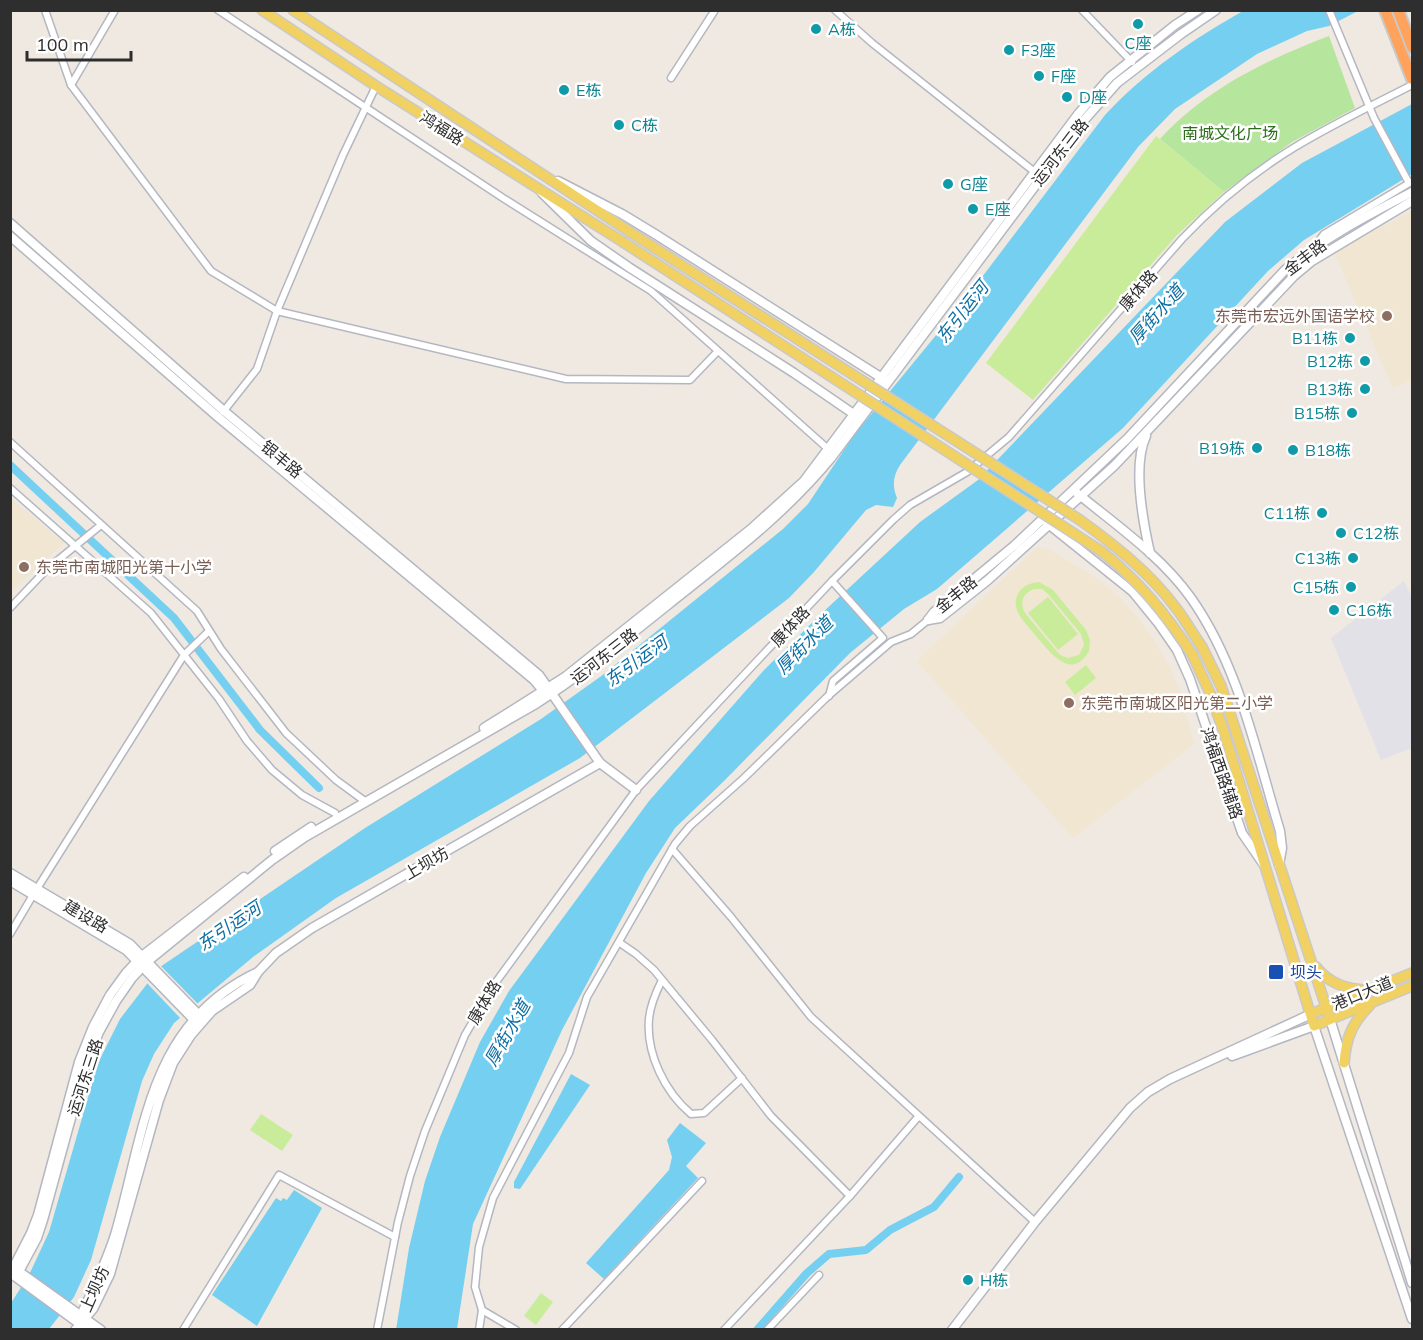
<svg xmlns="http://www.w3.org/2000/svg" width="1423" height="1340" font-family="Mulish,'Noto Sans SC',sans-serif">
<style>
.industrial{fill:#e3e1e8}
.education{fill:#f0e6d1}
.green{fill:#b6e59e}
.pitch{fill:#c9ec9a;fill-rule:evenodd}
.water{fill:#75cff0}
.pier{fill:#efe9e1}
.lines{fill:none;stroke-linecap:round;stroke-linejoin:round}
.canal{stroke:#75cff0;stroke-width:8}
.street-casing{stroke:#b4b7c1;stroke-width:9}
.secondary-casing{stroke:#b4b7c1;stroke-width:11}
.primary-casing{stroke:#c9c9c9;stroke-width:12}
.highway-casing{stroke:#c9c9c9;stroke-width:14}
.street{stroke:#fff;stroke-width:6}
.secondary{stroke:#fff;stroke-width:8}
.primary{stroke:#f2d163;stroke-width:9}
.highway{stroke:#ffa35c;stroke-width:10}
.primary-bridge-casing{stroke:#c9c9c9;stroke-width:12;stroke-linecap:butt}
.primary-bridge{stroke:#f2d163;stroke-width:9}
.culture-dot{fill:#0f9aa8;stroke:#fff;stroke-width:2}
.education-dot{fill:#8d6e63;stroke:#fff;stroke-width:2}
.transit-dot{fill:#1a4fb4;stroke:#fff;stroke-width:2}
.labels{text-anchor:middle;dominant-baseline:central;stroke-width:5;stroke-linejoin:round;paint-order:stroke}
.culture-label{font-size:16px;fill:#0d838f;stroke:#fff;text-anchor:start}
.street-label{font-size:16px;fill:#2e2e2e;stroke:#fff}
.park-label{font-size:16px;fill:#2c6e1b;stroke:#fff}
.education-label{font-size:16px;fill:#785e54;stroke:#fff;text-anchor:start}
.transit-label{font-size:16px;fill:#164399;stroke:#fff;text-anchor:start}
.water-label{font-size:18px;font-style:italic;fill:#0d6fa3;stroke:#fff}
</style>
<rect width="100%" height="100%" fill="#efe9e1"/>
<path class="industrial" d="M1404 581 1412 598V748L1381 760 1331 638Z"/>
<g class="education">
<path d="M1412 211V380L1393 388 1334 252Z"/>
<path d="M10 498 64 543 11 591H10Z"/>
<path d="M1037 547 1050 550 1098 579 1119 597 1138 618 1154 640 1168 664 1179 690 1194 744 1073 838 917 661Z"/>
</g>
<path class="green" d="M1329 36 1355 108 1292 142 1224 192 1160 139C1206 89 1266 60 1329 36Z"/>
<g class="pitch">
<path d="M1156 136 1224 192 1177 235 1033 400 986 363Z"/>
<path d="M1039 582 1053 590 1086 630 1090 640 1089 651C1071 682 1050 652 1036 636 1027 624 1008 609 1019 592 1024 585 1031 583 1039 582ZM1034 589H1042L1048 594 1081 634 1084 645 1079 655 1068 658 1060 655 1025 613C1019 602 1023 593 1034 589Z"/>
<path d="M1048 597 1078 634 1058 650 1028 613Z"/>
<path d="M1086 665 1096 678 1075 695 1065 682Z"/>
<path d="M261 1114 293 1135 282 1151 250 1130Z"/>
<path d="M541 1293 553 1302 536 1325 524 1316Z"/>
</g>
<g class="water">
<path d="M1243 11H1358L1329 26 1307 31 1257 54 1175 109 1138 147 900 465C893 476 892 486 897 498L893 507 876 505 866 510 814 572 789 598 580 758 336 898 253 957 174 1023 154 1054 142 1081 91 1260 74 1297 49 1329 11 1330V1303L29 1275 49 1232 98 1063 120 1019 160 967 365 828 541 719 600 677 783 529 808 504 854 435 960 306 1105 115C1146 71 1192 40 1243 11Z"/>
<path d="M1412 104V174L1304 240 1268 271 1123 428 937 589 904 609 850 653 724 781 675 828 646 873 562 1030 473 1224 457 1329 396 1330 409 1248 425 1181 440 1137 480 1042 509 991 649 801 764 670 822 613 920 522 978 480 1225 222 1302 163Z"/>
<path d="M571 1074 590 1085 520 1189 514 1188V1182Z"/>
<path d="M680 1123 706 1143 686 1166 698 1178 604 1279 586 1263 669 1170 672 1157 667 1140Z"/>
<path d="M294 1190 322 1208 257 1326 212 1295 276 1198 281 1201 283 1198 287 1200Z"/>
</g>
<path class="pier" d="M159 964 199 1005 182 1020 145 981Z"/>
<g class="lines">
<g class="canal">
<path d="M10 465 174 618 260 730 319 788"/>
<path d="M757 1330 807 1273 829 1254 866 1250 890 1230 934 1207 959 1177"/>
</g>
<defs>
<g id="street">
<path d="M45 10 71 85 211 271 277 311 566 379 690 380 717 352"/>
<path d="M218 10 503 198 651 291 827 448"/>
<path d="M835 10 872 43 1041 177"/>
<path d="M1082 10 1132 62"/>
<path d="M1329 10 1374 118 1409 183"/>
<path d="M671 78 715 10"/>
<path d="M71 85 115 10"/>
<path d="M1316 245 1324 234 1411 182"/>
<path d="M223 412 257 369 277 311 343 155 376 86"/>
<path d="M10 442 197 611 221 649 286 733 336 780 366 802"/>
<path d="M10 488 151 613 219 699 247 741 272 770 302 795 335 813"/>
<path d="M10 608 47 569 101 525"/>
<path d="M829 696 833 681 883 638 832 581"/>
<path d="M672 849 731 917 811 1017 1035 1222"/>
<path d="M10 934 33 895 184 655 209 631"/>
<path d="M620 943 636 954 654 970 712 1040 771 1116 850 1196"/>
<path d="M662 980C656 992 650 1006 649 1019 646 1054 665 1092 691 1114L704 1113 742 1078"/>
<path d="M482 1310 516 1330"/>
<path d="M183 1330 279 1175 395 1237"/>
<path d="M377 1330 398 1222 410 1176 425 1131 465 1035 496 982 636 790 832 581 893 520 910 505 967 472 1009 437 1182 239C1215 204 1254 172 1295 147 1333 124 1373 105 1412 85"/>
<path d="M479 1330 482 1310 475 1287 479 1247 493 1198 569 1053 587 997 675 844 690 826 744 778 828 696 891 642 911 634 928 620"/>
<path d="M562 1330 702 1181"/>
<path d="M724 1330 850 1196 918 1117"/>
<path d="M767 1330 819 1275"/>
</g>
<g id="secondary">
<path d="M558 181 622 214 655 234 885 380"/>
<path d="M542 193 591 241 630 268 794 373 858 417"/>
<path d="M10 223 224 411 539 675 600 763 636 790"/>
<path d="M10 236 218 417 534 680 544 692"/>
<path d="M1146 436C1132 466 1143 522 1150 553"/>
<path d="M1077 493C1116 525 1161 556 1191 598 1239 666 1256 752 1280 831L1282 848 1279 865"/>
<path d="M1047 523 1133 592 1159 624 1177 650 1190 679 1242 833 1264 865"/>
<path d="M928 620 934 612 1015 545 1127 439 1285 270C1324 238 1368 215 1412 192"/>
<path d="M928 620 940 618 988 580 1114 466 1294 276 1312 261 1412 201"/>
<path d="M484 728 565 677 751 529 804 481 1079 113 1110 77 1175 25 1198 10"/>
<path d="M275 851 311 827"/>
<path d="M10 873 130 944 202 1018"/>
<path d="M10 881 126 950 197 1023"/>
<path d="M258 972 276 953 312 928 600 763"/>
<path d="M1330 1019 1412 1283"/>
<path d="M1232 1056 1314 1026 1412 1319"/>
<path d="M17 1270 101 1330"/>
<path d="M10 1274 31 1233 38 1215 79 1062 93 1027 110 995 126 973 142 956 244 877"/>
<path d="M13 1275 88 1330"/>
<path d="M16 1277 37 1238 43 1220 85 1067 99 1032 116 1001 132 978 147 962 272 860 305 837 534 705C582 675 625 639 669 604 728 557 783 516 831 458L1086 118 1117 83 1181 34 1216 10"/>
<path d="M75 1330 93 1309 110 1274 159 1100 173 1063 191 1035 212 1011 250 985 258 972C148 1023 145 1132 115 1235 106 1263 94 1288 81 1315L80 1323"/>
<path d="M952 1330 1035 1222 1130 1108 1148 1092 1170 1079 1311 1014"/>
</g>
<g id="primary">
<path d="M262 10 376 86 623 242"/>
<path d="M293 10 630 232"/>
<path d="M1202 647 1221 686 1330 1019"/>
<path d="M1192 654 1210 693 1223 729 1314 1026 1412 986"/>
<path d="M1316 967C1329 984 1347 989 1367 990"/>
<path d="M1311 1014 1412 973"/>
<path d="M1344 1063C1346 1038 1352 1023 1370 1005"/>
</g>
<g id="highway">
<path d="M1385 10 1412 79"/>
<path d="M1398 10 1412 47"/>
</g>
</defs>
<use href="#street" class="street-casing"/>
<use href="#secondary" class="secondary-casing"/>
<use href="#primary" class="primary-casing"/>
<use href="#highway" class="highway-casing"/>
<use href="#street" class="street"/>
<use href="#secondary" class="secondary"/>
<use href="#primary" class="primary"/>
<use href="#highway" class="highway"/>
<defs>
<g id="primary-bridge">
<path d="M630 232 1080 520C1116 546 1150 573 1176 608 1186 621 1193 634 1202 647"/>
<path d="M623 242 1101 551C1140 582 1165 613 1192 654"/>
</g>
</defs>
<use href="#primary-bridge" class="primary-bridge-casing"/>
<use href="#primary-bridge" class="primary-bridge"/>
</g>
<g class="culture-dot">
<circle cx="1138" cy="24" r="6"/>
<circle cx="816" cy="29" r="6"/>
<circle cx="1009" cy="50" r="6"/>
<circle cx="1039" cy="76" r="6"/>
<circle cx="564" cy="90" r="6"/>
<circle cx="1067" cy="97" r="6"/>
<circle cx="619" cy="125" r="6"/>
<circle cx="948" cy="184" r="6"/>
<circle cx="973" cy="209" r="6"/>
<circle cx="1350" cy="338" r="6"/>
<circle cx="1365" cy="361" r="6"/>
<circle cx="1365" cy="389" r="6"/>
<circle cx="1352" cy="413" r="6"/>
<circle cx="1257" cy="448" r="6"/>
<circle cx="1293" cy="450" r="6"/>
<circle cx="1322" cy="513" r="6"/>
<circle cx="1341" cy="533" r="6"/>
<circle cx="1353" cy="558" r="6"/>
<circle cx="1351" cy="587" r="6"/>
<circle cx="1334" cy="610" r="6"/>
<circle cx="968" cy="1280" r="6"/>
</g>
<g class="education-dot">
<circle cx="1387" cy="316" r="6"/>
<circle cx="24" cy="567" r="6"/>
<circle cx="1069" cy="703" r="6"/>
</g>
<rect class="transit-dot" x="1268" y="964" width="16" height="16" rx="3"/>
<g class="labels">
<g class="culture-label">
<text x="828" y="29">A栋</text>
<text x="1138" y="43" text-anchor="middle">C座</text>
<text x="1021" y="50">F3座</text>
<text x="1051" y="76">F座</text>
<text x="576" y="90">E栋</text>
<text x="1079" y="97">D座</text>
<text x="631" y="125">C栋</text>
<text x="960" y="184">G座</text>
<text x="985" y="209">E座</text>
<text x="1338" y="338" text-anchor="end">B11栋</text>
<text x="1353" y="361" text-anchor="end">B12栋</text>
<text x="1353" y="389" text-anchor="end">B13栋</text>
<text x="1340" y="413" text-anchor="end">B15栋</text>
<text x="1245" y="448" text-anchor="end">B19栋</text>
<text x="1305" y="450">B18栋</text>
<text x="1310" y="513" text-anchor="end">C11栋</text>
<text x="1353" y="533">C12栋</text>
<text x="1341" y="558" text-anchor="end">C13栋</text>
<text x="1339" y="587" text-anchor="end">C15栋</text>
<text x="1346" y="610">C16栋</text>
<text x="980" y="1280">H栋</text>
</g>
<g class="street-label">
<text transform="translate(442 128) rotate(32)">鸿福路</text>
<text transform="translate(1060 152) rotate(-52)">运河东三路</text>
<text transform="translate(1305 257) rotate(-37)">金丰路</text>
<text transform="translate(1138 290) rotate(-49)">康体路</text>
<text transform="translate(282 459) rotate(40)">银丰路</text>
<text transform="translate(956 594) rotate(-39)">金丰路</text>
<text transform="translate(790 626) rotate(-47)">康体路</text>
<text transform="translate(604 656) rotate(-38)">运河东三路</text>
<text transform="translate(1222 773) rotate(71)">鸿福西路辅路</text>
<text transform="translate(426 863) rotate(-30)">上坝坊</text>
<text transform="translate(86 916) rotate(30)">建设路</text>
<text transform="translate(1362 993) rotate(-22)">港口大道</text>
<text transform="translate(484 1002) rotate(-59)">康体路</text>
<text transform="translate(85 1077) rotate(-72)">运河东三路</text>
<text transform="translate(94 1289) rotate(-66)">上坝坊</text>
</g>
<g class="park-label">
<text x="1230" y="133">南城文化广场</text>
</g>
<g class="education-label">
<text x="1375" y="316" text-anchor="end">东莞市宏远外国语学校</text>
<text x="36" y="567">东莞市南城阳光第十小学</text>
<text x="1081" y="703">东莞市南城区阳光第二小学</text>
</g>
<g class="transit-label">
<text x="1290" y="972">坝头</text>
</g>
<g class="water-label">
<text transform="translate(962 312) rotate(-52)">东引运河</text>
<text transform="translate(1156 314) rotate(-48)">厚街水道</text>
<text transform="translate(804 645) rotate(-45)">厚街水道</text>
<text transform="translate(636 661) rotate(-36)">东引运河</text>
<text transform="translate(229 926) rotate(-34)">东引运河</text>
<text transform="translate(507 1033) rotate(-60)">厚街水道</text>
</g>
</g>
<rect width="1423" height="1340" fill="none" stroke="#2e2e2e" stroke-width="24"/>
<path d="M27 51v9h104v-9" fill="none" stroke="#2e2e2e" stroke-width="3"/>
<text x="36" y="51" font-size="18" fill="#2e2e2e" stroke="#ffffff" stroke-width="4.5" paint-order="stroke">100 m</text>
</svg>
